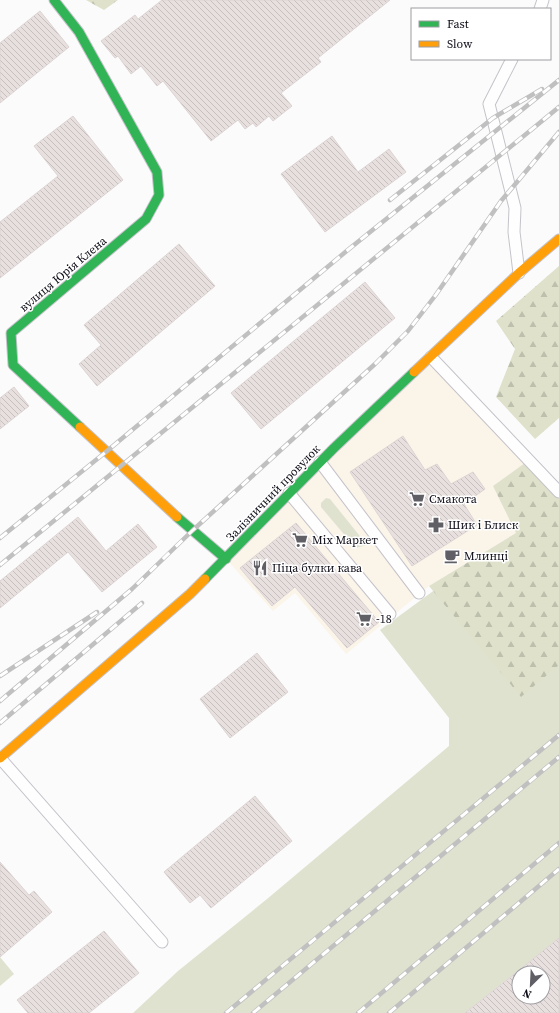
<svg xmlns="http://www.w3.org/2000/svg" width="559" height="1013" font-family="'Source Serif 4',serif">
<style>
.commercial{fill:#fbf4e9}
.green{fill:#e0e2d0}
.forest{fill:url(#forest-firs)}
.building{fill:url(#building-back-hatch);stroke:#dcd4d3;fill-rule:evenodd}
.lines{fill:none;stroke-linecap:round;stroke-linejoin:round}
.lane-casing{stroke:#c5c3ca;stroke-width:13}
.fast-casing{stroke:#c5c3ca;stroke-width:11}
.slow-casing{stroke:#c5c3ca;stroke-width:11}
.lane{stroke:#fefefe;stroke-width:11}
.fast{stroke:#30b455;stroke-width:9}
.slow{stroke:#ff9f0a;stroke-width:9}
.rail-casing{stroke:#c0c0c0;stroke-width:4.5}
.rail{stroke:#fff;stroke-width:3;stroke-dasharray:9;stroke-linecap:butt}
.labels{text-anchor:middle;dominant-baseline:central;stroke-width:3;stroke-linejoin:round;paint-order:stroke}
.street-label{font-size:12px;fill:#0d0b16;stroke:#fff}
.poi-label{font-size:12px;fill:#0d0b16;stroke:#fff;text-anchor:start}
</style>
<defs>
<pattern id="forest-firs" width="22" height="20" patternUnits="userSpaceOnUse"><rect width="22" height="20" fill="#dfe1cb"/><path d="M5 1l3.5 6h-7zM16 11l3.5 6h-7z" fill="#bec0ae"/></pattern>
<pattern id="building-back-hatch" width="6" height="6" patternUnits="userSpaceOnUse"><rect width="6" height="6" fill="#e8e0df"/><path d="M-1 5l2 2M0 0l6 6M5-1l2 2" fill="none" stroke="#c6bfbf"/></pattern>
</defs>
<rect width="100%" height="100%" fill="#fbfbfb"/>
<path class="commercial" d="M431 357 529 460 493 486 516 533 429 586 346 654 295 593 273 611 226 559Z"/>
<g class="green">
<path d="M326 498 330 499 367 545 356 548 353 545 321 507V503Z"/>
<path d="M451 578 559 625V938L465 1013H133L178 971 267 899 449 746V718L380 630Z"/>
<path d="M0 957 14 974 0 986Z"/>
</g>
<g class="forest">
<path d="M86 0H118L104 10Z"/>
<path d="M559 266V418L535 439 496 397 515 349 496 321Z"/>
<path d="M529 460 559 492V665L521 697 429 586 516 533 493 486Z"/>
</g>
<g class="building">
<path d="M162 0H390L318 58 321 62 281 93 292 106 273 121 269 116 256 127 253 123 245 129 238 120 211 141 163 81 157 86 141 66 131 74 118 56 115 58 101 41 135 15 138 19Z"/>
<path d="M40 11 69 47 0 103V43Z"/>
<path d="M73 116 123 180 0 278V222L58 176 34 146Z"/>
<path d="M332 136 358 172 389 149 406 172 325 232 281 174Z"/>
<path d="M179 244 215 286 97 386 79 364 101 345 84 325Z"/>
<path d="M365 282 395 318 261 429 231 393Z"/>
<path d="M14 387 29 406 0 429V398Z"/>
<path d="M403 436 425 470 437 464 451 484 473 472 485 489 464 504 477 525 412 566 350 472Z"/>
<path d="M78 517 106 551 138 524 157 547 102 592 68 552 0 608V581Z"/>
<path d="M296 523 379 622 347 648 295 587 272 606 240 568Z"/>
<path d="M257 653 288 692 230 738 200 699Z"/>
<path d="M255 796 292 841 211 908 200 895 190 903 164 872Z"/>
<path d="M0 862 29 895 34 891 52 912 0 957Z"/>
<path d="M104 931 139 973 89 1013H28L17 1000Z"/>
<path d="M559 938V1013H465L508 979ZM519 973H543V997H519Z"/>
</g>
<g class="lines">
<defs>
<g id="lane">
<path d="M540 9 543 0"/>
<path d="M512 59 489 104 515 208 514 232 519 273"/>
<path d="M431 357 559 492"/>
<path d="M320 462 419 593"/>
<path d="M289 493 390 614"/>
<path d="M0 758 162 942"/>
</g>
<g id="fast">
<path d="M54 0 79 32 157 172 159 195 146 219 11 333 13 365 80 427"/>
<path d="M177 517 226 559"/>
<path d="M205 579 334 448 414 372"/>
</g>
<g id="slow">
<path d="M414 372 519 273 559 239"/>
<path d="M80 427 177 517"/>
<path d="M0 758 190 594 205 579"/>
</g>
</defs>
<use href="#lane" class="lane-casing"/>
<use href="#fast" class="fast-casing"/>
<use href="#slow" class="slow-casing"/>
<use href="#lane" class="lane"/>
<use href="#fast" class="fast"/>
<use href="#slow" class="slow"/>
<defs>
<g id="rail">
<path d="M390 200 493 118 542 89"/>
<path d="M0 538 107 451 349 249 559 80"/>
<path d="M0 565 559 107"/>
<path d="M0 676 97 612"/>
<path d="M0 701 132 589 192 531 375 364 408 331 435 296 501 201 559 132"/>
<path d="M0 723 142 603"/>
<path d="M226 1013 559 735"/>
<path d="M253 1013 559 757"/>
<path d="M358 1013 559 843"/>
<path d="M389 1013 559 869"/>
</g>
</defs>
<use href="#rail" class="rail-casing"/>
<use href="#rail" class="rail"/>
</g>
<defs>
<symbol id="supermarket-bare" viewBox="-9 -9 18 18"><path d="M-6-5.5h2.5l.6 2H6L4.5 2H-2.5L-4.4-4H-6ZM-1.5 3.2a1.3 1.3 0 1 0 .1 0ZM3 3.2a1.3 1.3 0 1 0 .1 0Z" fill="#605f66" stroke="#fff" stroke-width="2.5" paint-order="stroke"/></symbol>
<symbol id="pharmacy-bare" viewBox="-9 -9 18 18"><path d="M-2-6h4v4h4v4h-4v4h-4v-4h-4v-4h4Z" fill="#605f66" stroke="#fff" stroke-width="2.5" paint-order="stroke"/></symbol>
<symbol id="cafe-bare" viewBox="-9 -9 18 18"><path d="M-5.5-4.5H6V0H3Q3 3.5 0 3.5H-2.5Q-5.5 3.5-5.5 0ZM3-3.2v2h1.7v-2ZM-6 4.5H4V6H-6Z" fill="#605f66" stroke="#fff" stroke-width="2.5" paint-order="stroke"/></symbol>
<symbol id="restaurant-bare" viewBox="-9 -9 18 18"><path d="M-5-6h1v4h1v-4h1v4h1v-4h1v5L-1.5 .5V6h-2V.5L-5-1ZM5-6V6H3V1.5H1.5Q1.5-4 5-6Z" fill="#605f66" stroke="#fff" stroke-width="2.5" paint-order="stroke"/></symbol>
</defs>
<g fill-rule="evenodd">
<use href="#supermarket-bare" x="406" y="488" width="22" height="22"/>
<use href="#pharmacy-bare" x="425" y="514" width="22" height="22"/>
<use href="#supermarket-bare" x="289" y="529" width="22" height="22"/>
<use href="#cafe-bare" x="441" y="545" width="22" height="22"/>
<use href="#restaurant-bare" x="249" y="557" width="22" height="22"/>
<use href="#supermarket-bare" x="353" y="608" width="22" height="22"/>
</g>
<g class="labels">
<g class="street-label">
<text transform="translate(63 274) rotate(-40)">вулиця Юрія Клена</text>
<text transform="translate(273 493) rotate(-46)">Залізничний провулок</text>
</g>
<g class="poi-label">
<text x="429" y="499">Смакота</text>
<text x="448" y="525">Шик і Блиск</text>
<text x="312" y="540">Mix Маркет</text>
<text x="464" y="556">Млинці</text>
<text x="272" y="568">Піца булки кава</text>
<text x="376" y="619">-18</text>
</g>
</g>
<rect x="411" y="8" width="140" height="52" fill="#ffffff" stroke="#9e9da2"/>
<rect x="419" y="21" width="20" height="6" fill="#30b455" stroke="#9e9da2"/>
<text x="447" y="28" font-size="12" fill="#0d0b16">Fast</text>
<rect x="419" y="41" width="20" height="6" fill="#ff9f0a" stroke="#9e9da2"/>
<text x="447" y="48" font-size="12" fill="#0d0b16">Slow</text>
<g transform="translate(531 985) rotate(204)"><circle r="19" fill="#ffffff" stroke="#9e9da2"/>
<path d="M0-3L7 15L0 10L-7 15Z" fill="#605f66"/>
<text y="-6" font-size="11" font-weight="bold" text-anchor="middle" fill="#0d0b16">N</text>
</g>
</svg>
